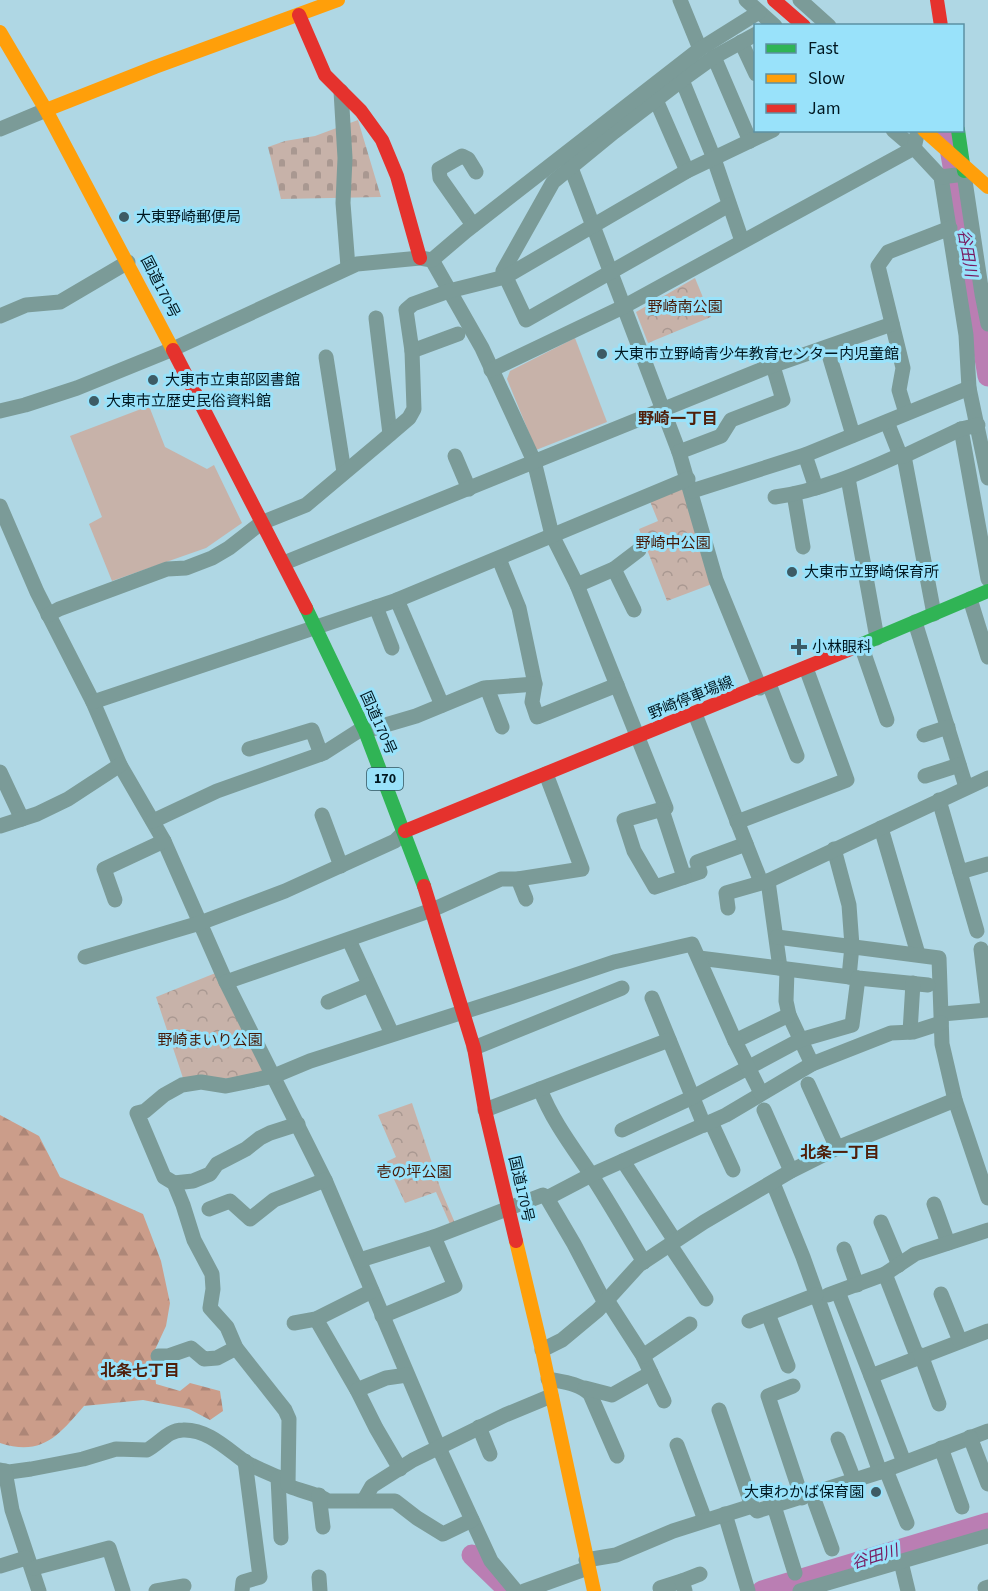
<svg xmlns="http://www.w3.org/2000/svg" width="988" height="1591" font-family="'Source Sans 3','Noto Sans JP',sans-serif">
<style>
.forest{fill:url(#forest-firs)}
.cemetery{fill:url(#cemetery-stones)}
.park{fill:url(#park-crowns)}
.garden{fill:#c7b2a9}
.lines{fill:none;stroke-linecap:round;stroke-linejoin:round}
.river{stroke:#ba7eb3;stroke-width:21}
.street{stroke:#7b9b98;stroke-width:15}
.fast{stroke:#30b455;stroke-width:14}
.slow{stroke:#ff9f0a;stroke-width:14}
.jam{stroke:#e5322d;stroke-width:14}
.slow-bridge{stroke:#ff9f0a;stroke-width:14}
.poi-dot{fill:#3d5b65;stroke:#99e2fa;stroke-width:2}
.labels{text-anchor:middle;dominant-baseline:central;stroke-width:6;stroke-linejoin:round;paint-order:stroke}
.shield{fill:#99e2fa;stroke:#2e5562;stroke-width:1.5}
.shield-label{font-size:14px;font-weight:bold;fill:#001821}
.poi-label{font-size:15px;fill:#001821;stroke:#99e2fa;text-anchor:start}
.street-label{font-size:15px;fill:#001821;stroke:#99e2fa}
.park-label{font-size:15px;fill:#461a07;stroke:#99e2fa}
.water-label{font-size:16px;font-style:italic;fill:#78195f;stroke:#99e2fa}
.neighbourhood-label{font-size:16px;font-weight:bold;fill:#501f0a;stroke:#99e2fa}
</style>
<defs>
<pattern id="forest-firs" width="22" height="20" patternUnits="userSpaceOnUse" patternTransform="scale(1.5)"><rect width="22" height="20" fill="#cb9d8a"/><path d="M5 1l3.5 6h-7zM16 11l3.5 6h-7z" fill="#ad8677"/></pattern>
<pattern id="cemetery-stones" width="16" height="16" patternUnits="userSpaceOnUse" patternTransform="scale(1.5)"><rect width="16" height="16" fill="#c7b2a9"/><path d="M2 7V4a2 2 0 0 1 4 0v3zM10 15v-3a2 2 0 0 1 4 0v3z" fill="#a99891"/></pattern>
<pattern id="park-crowns" width="20" height="18" patternUnits="userSpaceOnUse" patternTransform="scale(1.5)"><rect width="20" height="18" fill="#c7b2a9"/><path d="M2 6a3 3 0 1 1 6 0M12 15a3 3 0 1 1 6 0" fill="none" stroke="#a99891"/></pattern>
</defs>
<rect width="100%" height="100%" fill="#afd7e4"/>
<path class="forest" d="M0 1115 39 1136 60 1177 143 1214 161 1261 170 1303 166 1326 153 1354 156 1384 180 1391 190 1383 220 1391 223 1411 210 1420 189 1409 143 1400 84 1406C59 1435 42 1457 0 1443Z"/>
<path class="cemetery" d="M358 120 381 197 281 199 268 147 285 141 315 136Z"/>
<g class="park">
<path d="M695 278 711 317 648 343 636 312Z"/>
<path d="M684 489 712 584 667 601 639 529 658 521 649 499Z"/>
<path d="M218 972 268 1071 249 1077 184 1081 156 997Z"/>
<path d="M412 1103 441 1190 455 1223 450 1224 436 1192 405 1203 386 1162 396 1157 378 1115Z"/>
</g>
<g class="garden">
<path d="M575 338 607 422 536 450 507 379 510 371Z"/>
<path d="M149 406 165 447 207 469 214 465 242 523 206 548 112 581 89 524 102 517 70 436Z"/>
</g>
<g class="lines">
<g class="river">
<path d="M947 130 988 376"/>
<path d="M472 1555 503 1585"/>
<path d="M762 1591 988 1523"/>
</g>
<g class="street">
<path d="M680 0 700 49"/>
<path d="M746 0 775 26"/>
<path d="M800 0 829 26"/>
<path d="M741 42 756 74"/>
<path d="M714 57 750 141"/>
<path d="M682 80 713 156 742 241"/>
<path d="M341 91 345 158 343 203 348 267"/>
<path d="M656 100 687 171"/>
<path d="M0 129 46 110"/>
<path d="M893 130 914 148 941 177 966 335 969 388 988 478"/>
<path d="M568 160 679 452 716 580 760 688"/>
<path d="M941 177 964 174 982 294 988 324"/>
<path d="M729 205 526 320 503 271 553 182 614 132 682 80 714 57 756 34"/>
<path d="M473 225 440 178 439 169 462 156 468 159 476 172"/>
<path d="M432 260 482 348 534 461 552 535 577 585 666 808 624 820 634 851 655 887 700 872 697 862 746 844"/>
<path d="M0 316 26 305 60 302 128 262"/>
<path d="M376 318 390 434"/>
<path d="M827 348 853 435"/>
<path d="M412 351 458 334"/>
<path d="M326 357 344 472"/>
<path d="M491 370 623 307 914 148 918 130"/>
<path d="M0 411 25 405 77 388 173 349 357 264 420 258 432 260 466 231 700 49 759 12"/>
<path d="M906 413 899 390 903 368 878 266 888 252 950 228"/>
<path d="M887 422 900 455"/>
<path d="M961 429 988 579"/>
<path d="M679 452 721 436 731 420 783 400 773 366"/>
<path d="M805 455 816 488"/>
<path d="M455 456 469 489"/>
<path d="M904 456 934 614"/>
<path d="M848 478 877 638"/>
<path d="M692 491 805 455 969 388"/>
<path d="M794 494 803 547"/>
<path d="M775 497C819 491 860 473 900 455L904 456 961 429 978 425"/>
<path d="M0 506 37 592 93 702 120 765 164 841 226 982 325 1180 438 1446 491 1561 516 1591"/>
<path d="M499 559 519 608 535 684 532 702 537 717 617 685"/>
<path d="M284 563 763 369 892 324"/>
<path d="M614 569 634 610"/>
<path d="M577 585 614 569 639 550"/>
<path d="M970 599 988 657"/>
<path d="M397 600 442 705"/>
<path d="M376 607 392 648"/>
<path d="M48 615 59 609 167 569 186 568 212 558 229 548 261 523 306 505 381 442 409 418 414 409 412 351 406 310 413 304 449 291 505 277 687 171 773 130"/>
<path d="M915 622 966 787"/>
<path d="M861 645 887 720"/>
<path d="M769 684 797 756"/>
<path d="M487 688 502 727"/>
<path d="M93 702 397 600 688 479"/>
<path d="M695 714 761 882"/>
<path d="M365 731 416 716 484 688 535 684"/>
<path d="M924 735 948 727"/>
<path d="M249 749 312 730 321 754"/>
<path d="M0 772 22 819"/>
<path d="M925 776 959 765"/>
<path d="M939 800 977 931"/>
<path d="M662 810 684 877"/>
<path d="M322 815 341 866"/>
<path d="M153 821 217 791 324 753 363 728"/>
<path d="M737 822 847 780 806 668"/>
<path d="M0 826 37 814 68 799 120 765"/>
<path d="M881 828 918 954"/>
<path d="M834 849 849 905 852 946 849 977"/>
<path d="M960 872 988 864"/>
<path d="M518 879 526 899"/>
<path d="M768 881 780 968"/>
<path d="M115 900 104 869 164 841"/>
<path d="M728 908 726 893 768 881 988 778"/>
<path d="M777 937 939 958 942 1044 955 1100 988 1198"/>
<path d="M349 940 392 1034"/>
<path d="M981 949 988 1007"/>
<path d="M85 957 200 923 285 891 395 841 405 831"/>
<path d="M699 958 858 978 928 985"/>
<path d="M787 970 786 1001 789 1015 812 1064"/>
<path d="M226 982 432 910 501 879H518L582 869 546 774"/>
<path d="M652 998 704 1125"/>
<path d="M328 1002 369 985"/>
<path d="M942 1014 988 1010"/>
<path d="M910 1032 913 983"/>
<path d="M735 1041 789 1015"/>
<path d="M474 1048 622 988"/>
<path d="M808 1084 837 1148"/>
<path d="M540 1089C552 1120 571 1145 590 1173 609 1202 626 1232 644 1262"/>
<path d="M485 1110 669 1040"/>
<path d="M764 1110 791 1171"/>
<path d="M711 1122 733 1170"/>
<path d="M622 1130 691 1098 800 1040 852 1025 858 978"/>
<path d="M623 1161 675 1241"/>
<path d="M174 1183 193 1181 210 1174 217 1164 246 1149 260 1138 270 1133 298 1124"/>
<path d="M773 1183 803 1257 880 1472"/>
<path d="M547 1198 574 1244 605 1303"/>
<path d="M934 1204 948 1243"/>
<path d="M209 1209 230 1201 250 1219 274 1200 325 1180"/>
<path d="M881 1222 899 1265"/>
<path d="M670 1245 706 1299"/>
<path d="M844 1249 857 1285"/>
<path d="M360 1260 434 1237 543 1195 547 1198 591 1175 726 1115 812 1064 891 1033 913 1032 941 1023"/>
<path d="M885 1274 917 1356"/>
<path d="M838 1292 871 1376 988 1331"/>
<path d="M941 1294 960 1341"/>
<path d="M828 1295 885 1274 915 1254 988 1230"/>
<path d="M607 1300 643 1356 664 1401"/>
<path d="M768 1314 788 1366"/>
<path d="M382 1316 455 1286 434 1237"/>
<path d="M316 1319 357 1390 376 1428 400 1469"/>
<path d="M749 1321 816 1295"/>
<path d="M294 1323 316 1319 372 1291"/>
<path d="M542 1350 562 1340 598 1310 639 1265 704 1222 791 1171 837 1148 955 1100"/>
<path d="M921 1355 939 1404"/>
<path d="M158 1356H168L191 1348 204 1359 217 1358 236 1348"/>
<path d="M643 1356 690 1324"/>
<path d="M871 1376 904 1462"/>
<path d="M548 1379C563 1382 579 1383 590 1394L617 1456"/>
<path d="M793 1386 768 1396 802 1498"/>
<path d="M585 1388 612 1395 651 1373"/>
<path d="M357 1390 386 1378 407 1375"/>
<path d="M719 1410 752 1506 757 1511 880 1472 988 1431"/>
<path d="M479 1427 490 1454"/>
<path d="M970 1437 988 1484"/>
<path d="M838 1439 854 1480"/>
<path d="M677 1445 705 1520"/>
<path d="M941 1448 962 1507"/>
<path d="M0 1470 9 1472 31 1469 83 1459 116 1449 147 1450C160 1443 168 1430 183 1430 207 1429 226 1448 244 1461 255 1468 266 1472 278 1477 282 1479 285 1484 289 1486 302 1492 316 1493 328 1501H395L417 1518 443 1534 472 1520"/>
<path d="M886 1470 907 1523"/>
<path d="M5 1471 12 1510 39 1591"/>
<path d="M278 1478 281 1538"/>
<path d="M288 1485 289 1419 285 1410 236 1348 227 1327 210 1308 213 1289 212 1274 194 1240 183 1205 174 1183 164 1177 137 1113 145 1111 164 1095 182 1085 201 1082 226 1086 274 1076 310 1061 507 998 614 962 692 944 735 1041 761 1093"/>
<path d="M812 1494 832 1549"/>
<path d="M319 1495 323 1527"/>
<path d="M364 1500 372 1486 413 1460 505 1415 551 1396"/>
<path d="M774 1506 795 1573"/>
<path d="M725 1514 748 1591"/>
<path d="M586 1560 616 1555 673 1531 752 1506"/>
<path d="M901 1562 908 1591"/>
<path d="M0 1566 26 1558"/>
<path d="M34 1568 109 1548 123 1591"/>
<path d="M319 1577 320 1591"/>
<path d="M660 1588 682 1581"/>
<path d="M985 1588 988 1587"/>
<path d="M156 1591 184 1586"/>
<path d="M242 1591 243 1582 260 1577 245 1461"/>
<path d="M524 1591 588 1568"/>
<path d="M685 1591 682 1581 700 1574"/>
<path d="M800 1591 988 1536"/>
</g>
<g class="fast">
<path d="M958 130 964 171"/>
<path d="M306 608 365 731 424 886"/>
<path d="M853 648 988 591"/>
</g>
<g class="slow">
<path d="M0 32 46 110 173 350"/>
<path d="M46 110 155 67 338 0"/>
<path d="M516 1241 542 1350 594 1591"/>
</g>
<g class="jam">
<path d="M774 0 804 26"/>
<path d="M937 0 941 26"/>
<path d="M299 15 325 75 361 111 382 140 397 176 420 258"/>
<path d="M173 350 306 608"/>
<path d="M405 831 853 648"/>
<path d="M424 886 474 1048 485 1110 516 1241"/>
</g>
<path class="slow-bridge" d="M924 130 988 187"/>
</g>
<g class="poi-dot">
<circle cx="124" cy="217" r="6"/>
<circle cx="602" cy="354" r="6"/>
<circle cx="153" cy="380" r="6"/>
<circle cx="94" cy="401" r="6"/>
<circle cx="792" cy="572" r="6"/>
<path d="M796 638h6v6h6v6h-6v6h-6v-6h-6v-6h6z"/>
<circle cx="876" cy="1492" r="6"/>
</g>
<g class="labels">
<rect class="shield" x="367" y="768" width="36" height="22" rx="4.5"/>
<g class="shield-label">
<text x="385" y="779">170</text>
</g>
<g class="poi-label">
<text x="136" y="217">大東野崎郵便局</text>
<text x="614" y="354">大東市立野崎青少年教育センター内児童館</text>
<text x="165" y="380">大東市立東部図書館</text>
<text x="106" y="401">大東市立歴史民俗資料館</text>
<text x="804" y="572">大東市立野崎保育所</text>
<text x="812" y="647">小林眼科</text>
<text x="864" y="1492" text-anchor="end">大東わかば保育園</text>
</g>
<g class="street-label">
<text transform="translate(160 287) rotate(63)">国道170号</text>
<text transform="translate(691 698) rotate(-22)">野崎停車場線</text>
<text transform="translate(378 723) rotate(66)">国道170号</text>
<text transform="translate(521 1189) rotate(77)">国道170号</text>
</g>
<g class="park-label">
<text x="685" y="307">野崎南公園</text>
<text x="673" y="543">野崎中公園</text>
<text x="210" y="1040">野崎まいり公園</text>
<text x="414" y="1172">壱の坪公園</text>
</g>
<g class="water-label">
<text transform="translate(967 253) rotate(80)">谷田川</text>
<text transform="translate(875 1557) rotate(-17)">谷田川</text>
</g>
<g class="neighbourhood-label">
<text x="678" y="419">野崎一丁目</text>
<text x="840" y="1153">北条一丁目</text>
<text x="140" y="1371">北条七丁目</text>
</g>
</g>
<rect x="754" y="24" width="210" height="108" fill="#99e2fa" stroke="#5c91a3" stroke-width="1.5"/>
<rect x="766" y="44" width="30" height="9" fill="#30b455" stroke="#5c91a3" stroke-width="1.5"/>
<text x="808" y="54" font-size="18" fill="#001821">Fast</text>
<rect x="766" y="74" width="30" height="9" fill="#ff9f0a" stroke="#5c91a3" stroke-width="1.5"/>
<text x="808" y="84" font-size="18" fill="#001821">Slow</text>
<rect x="766" y="104" width="30" height="9" fill="#e5322d" stroke="#5c91a3" stroke-width="1.5"/>
<text x="808" y="114" font-size="18" fill="#001821">Jam</text>
</svg>
